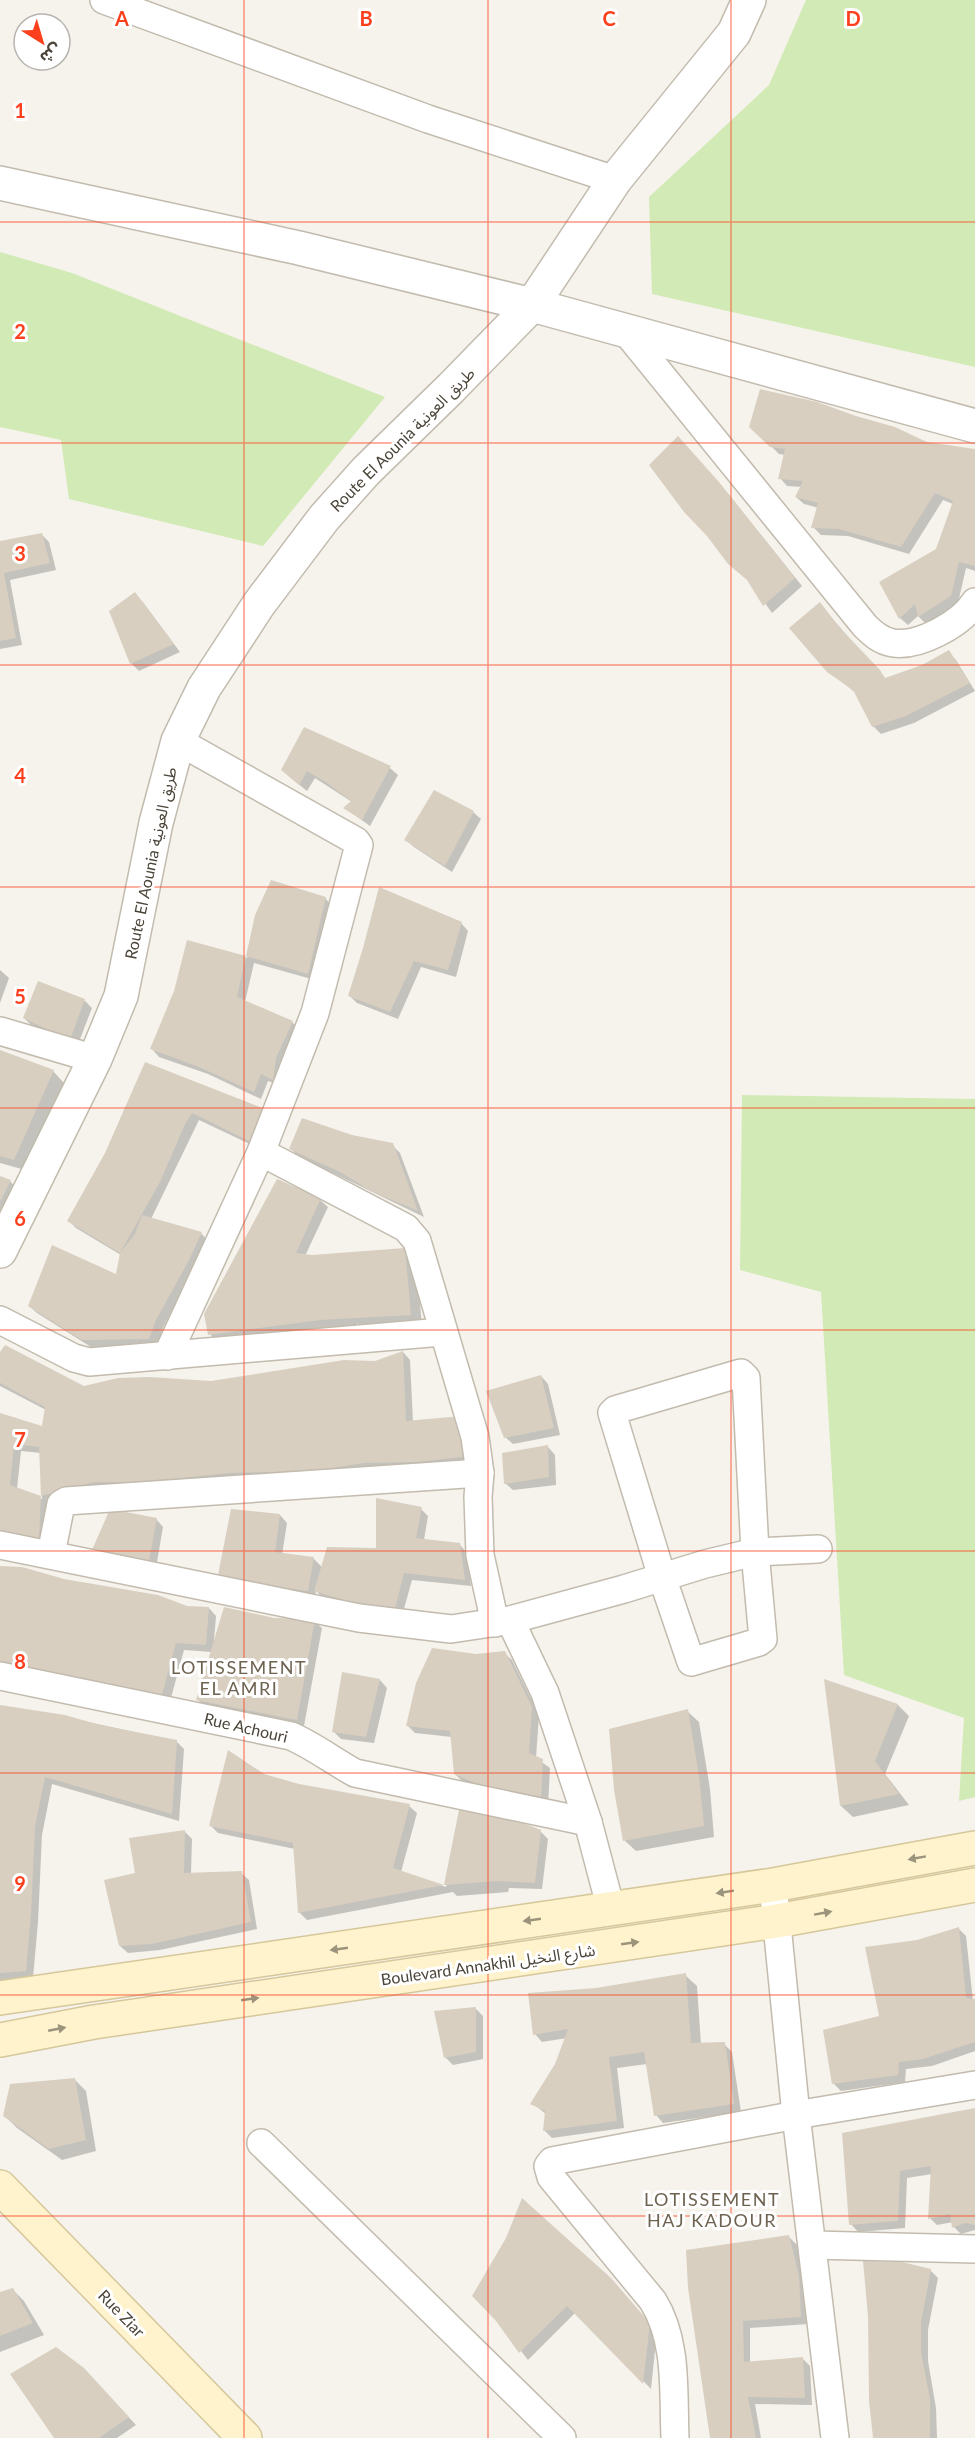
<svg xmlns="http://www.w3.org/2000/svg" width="975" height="2438" font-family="Lato,'Noto Sans Arabic',sans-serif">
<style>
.green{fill:#d2eab5}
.shadow{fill:#0003;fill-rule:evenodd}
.building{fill:#d8cfc1}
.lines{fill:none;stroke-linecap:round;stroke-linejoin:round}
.minor-casing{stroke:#c2bbae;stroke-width:30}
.tertiary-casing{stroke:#c2bbae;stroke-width:36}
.secondary-casing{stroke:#d6c79b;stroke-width:36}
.minor{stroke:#fff;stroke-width:27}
.tertiary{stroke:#fff;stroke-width:33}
.secondary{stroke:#fff3cd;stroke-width:33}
.oneway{fill:#9c937c}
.grid{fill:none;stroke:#fc3f1d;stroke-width:1.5;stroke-opacity:0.55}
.labels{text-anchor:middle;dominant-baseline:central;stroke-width:6;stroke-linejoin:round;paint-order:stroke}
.street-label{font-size:16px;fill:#4b4439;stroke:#fff}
.neighbourhood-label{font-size:18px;letter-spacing:1.5px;fill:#6e6250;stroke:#fff}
.grid-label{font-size:20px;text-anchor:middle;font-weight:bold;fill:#fc3f1d;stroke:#fff;stroke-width:6;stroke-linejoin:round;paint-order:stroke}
</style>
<rect width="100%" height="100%" fill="#f6f3ec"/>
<g class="green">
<path d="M806 0H975V367L652 294 649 197 769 85Z"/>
<path d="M0 252 72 273 385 397 263 546 69 499 61 440 0 427Z"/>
<path d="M742 1095 975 1099V1797L959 1801 964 1718 844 1675 821 1292 740 1270Z"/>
</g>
<g class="shadow">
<path d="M751 426 927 443 975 450V571L966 568 958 603 926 624 918 616 908 625 900 618 937 550 953 504 943 500 909 554 848 536 821 535 813 527 819 508 804 504 796 497 802 487 787 486 780 478 785 455 779 454Z"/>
<path d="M726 491 802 586 772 613 749 581Z"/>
<path d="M41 534 49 542 56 570 10 580 22 645 0 649V543Z"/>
<path d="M142 601 180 652 139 671 131 663Z"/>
<path d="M820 604 885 680 923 666 948 652 956 660 975 691 914 723 881 734 873 726 856 693 828 671Z"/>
<path d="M304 729 390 768 398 775 370 826 345 808 352 802 315 778 307 791 291 778Z"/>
<path d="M473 812 481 819 452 872 414 847 406 840Z"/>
<path d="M325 898 332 906 315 980 254 963 245 1002 292 1022 299 1029 281 1086 268 1081 261 1099 208 1074 159 1057 152 1049 175 992 188 942 247 958 257 916Z"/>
<path d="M461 923 468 931 456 977 421 967 398 1019 357 1003 350 996Z"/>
<path d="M0 970 9 978 0 1003Z"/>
<path d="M84 1000 92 1008 77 1047 32 1026 24 1018Z"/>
<path d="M0 1051 53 1071 64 1083 25 1170 0 1163Z"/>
<path d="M146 1064 264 1110 258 1148 199 1120 151 1219 201 1233 208 1241 163 1328 157 1346 91 1347 37 1313 29 1306 117 1277 121 1255 76 1228 69 1221 106 1154Z"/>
<path d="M352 1136 392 1145 400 1153 424 1217 298 1156 290 1148Z"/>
<path d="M0 1178 10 1181 17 1189 0 1217Z"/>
<path d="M278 1181 320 1200 328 1207 305 1256 405 1249 416 1261 422 1325 362 1328 357 1323V1325L217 1342 210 1334Z"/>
<path d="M403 1352 410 1360 413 1422 476 1463 48 1504 46 1546 0 1538V1415L43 1427 46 1410 0 1386V1355L84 1388 211 1382 375 1363ZM21 1451 41 1453 42 1499 17 1489Z"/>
<path d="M541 1376 548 1384 560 1435 513 1444 505 1437Z"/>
<path d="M548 1447 555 1455 556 1485 513 1490 505 1483Z"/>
<path d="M421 1509 428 1516 424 1540 460 1545 467 1553 471 1586 412 1580 402 1616 323 1598 316 1591 315 1598 228 1582 220 1574 280 1515 287 1523 282 1555 314 1559 323 1568 378 1549Z"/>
<path d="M156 1519 163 1527 156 1568 101 1557 94 1550Z"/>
<path d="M0 1568 187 1608H209L216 1616 214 1641 273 1619 314 1621 322 1628 304 1726 205 1707 198 1700 212 1652 184 1650 168 1709Z"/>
<path d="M504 1653 512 1660 539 1715 536 1758 550 1768 548 1806 522 1803 463 1782 455 1774 452 1737 415 1733 408 1726 476 1656Z"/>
<path d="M380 1680 387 1688 374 1743 341 1739 333 1731Z"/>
<path d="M826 1681 898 1705 909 1716 885 1774 909 1805 853 1817 841 1806Z"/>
<path d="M0 1706 65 1717 176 1741 184 1749 179 1821 52 1784 42 1835 38 1922 33 1978 0 1981Z"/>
<path d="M687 1711 699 1722 710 1789 714 1837 636 1851 624 1840Z"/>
<path d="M263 1776 299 1785 409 1806 417 1813 401 1872 446 1887 460 1812 540 1831 548 1839 542 1889 509 1888 508 1892 457 1896 453 1892 307 1920 299 1912 295 1849 218 1833 211 1826Z"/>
<path d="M184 1831 192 1839 191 1874 241 1873 249 1880 257 1929 160 1950 128 1953 120 1946 137 1875Z"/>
<path d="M958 1928 966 1936 973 2001H975V2051L932 2066 906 2069 905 2082 841 2091 834 2084 883 2018 917 1941Z"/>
<path d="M685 1975 697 1986 701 2044H724L732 2052 741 2112 663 2123 656 2115 647 2064 617 2068 624 2128 552 2138 544 2130 546 2114 532 2103 556 2064 567 2038 542 2042 535 2034 596 1989Z"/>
<path d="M475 2008 483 2016V2059L453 2065 445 2057Z"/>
<path d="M74 2079 86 2091 96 2151 62 2160 17 2128 5 2116Z"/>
<path d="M975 2109V2230L961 2234 954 2227 953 2222 937 2225 930 2218 932 2174 907 2178 905 2228 858 2232 851 2224 844 2134Z"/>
<path d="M522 2201 657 2332 651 2389 576 2312 528 2360 497 2320 507 2239Z"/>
<path d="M789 2237 797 2245 805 2285 808 2324 750 2328V2363L802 2358 810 2366 812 2405 755 2404 761 2438H712L690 2288Z"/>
<path d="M930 2270 938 2278 928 2330V2361L936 2408 937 2438H874Z"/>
<path d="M12 2289 24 2301 44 2335 0 2352V2293Z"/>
<path d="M91 2377 136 2425 117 2438H55Z"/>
</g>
<g class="building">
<path d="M760 389 817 402 856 416 895 427 927 442 975 449V566L959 562 951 596 918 617 915 604 899 619 879 582 936 549 953 501 935 493 901 547 839 529 811 528 818 503 795 497 803 481 778 479 785 449 770 447 749 427Z"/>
<path d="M678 436 719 482 795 578 763 606 747 580 728 564 707 536 684 512 649 465Z"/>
<path d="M42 533 50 563 4 573 16 638 0 641V541Z"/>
<path d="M135 592 174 644 130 664 109 611Z"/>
<path d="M820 602 839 627 880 670 885 678 922 665 949 650 970 683 906 716 872 727 853 690 827 672 789 628Z"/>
<path d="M304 727 391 766 362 820 343 808 351 801 327 783 307 771 299 785 281 770Z"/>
<path d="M434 790 474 811 445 866 404 840Z"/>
<path d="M271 880 326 897 308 974 246 956 237 997 293 1021 276 1058 273 1080 261 1074 254 1092 199 1067 150 1049 174 991 187 940 246 956 255 915Z"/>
<path d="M379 887 462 922 448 970 414 961 390 1012 348 996 363 948Z"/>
<path d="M38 981 85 999 70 1040 23 1018Z"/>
<path d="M0 1050 54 1070 14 1160 0 1156Z"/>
<path d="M145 1062 265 1109 251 1142 192 1113 185 1124 160 1182 120 1253 135 1234 142 1215 202 1232 188 1262 156 1320 149 1339 82 1340 28 1306 52 1245 116 1274 120 1253 67 1221 105 1153Z"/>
<path d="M302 1118 352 1135 393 1143 418 1211 371 1191 340 1172 289 1149Z"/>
<path d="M0 1176 11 1180 0 1202Z"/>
<path d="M277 1179 321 1198 296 1253 312 1255 405 1248 411 1315 320 1320 208 1335 204 1314Z"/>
<path d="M5 1345 84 1386 118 1378 150 1377 211 1381 344 1360 375 1361 403 1351 406 1421 462 1416 469 1456 417 1462 364 1463 313 1471 229 1473 143 1482H94L41 1496 39 1447 14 1444 10 1485 41 1496 39 1539 0 1532V1413L42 1426 45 1407 0 1383V1352Z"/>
<path d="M541 1375 554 1428 504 1438 486 1391Z"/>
<path d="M548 1445 549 1477 504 1484 502 1453Z"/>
<path d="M376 1498 422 1507 416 1538 460 1543 465 1580 404 1573 395 1609 357 1604 314 1591 327 1547 376 1548Z"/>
<path d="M110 1509 157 1518 149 1561 92 1550Z"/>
<path d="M231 1509 280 1514 275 1552 314 1557 308 1591 270 1586 218 1575Z"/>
<path d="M0 1566 22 1567 64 1579 158 1595 187 1606 209 1607 206 1645 176 1643 160 1702 0 1669Z"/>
<path d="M224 1607 274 1618 315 1619 297 1720 196 1700Z"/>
<path d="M432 1648 476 1654 505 1651 532 1707 529 1753 543 1759 541 1800 485 1787 454 1774 450 1731 406 1726 416 1683Z"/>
<path d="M342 1672 380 1679 366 1737 332 1732Z"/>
<path d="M824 1679 898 1704 875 1761 899 1794 840 1806Z"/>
<path d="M0 1705 65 1715 100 1725 177 1740 172 1814 45 1777 35 1827 31 1914 26 1971 0 1973Z"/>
<path d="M688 1709 699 1776 704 1826 623 1841 614 1790 609 1729Z"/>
<path d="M228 1750 264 1774 299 1784 410 1804 393 1868 444 1885 459 1810 513 1819 541 1830 535 1883 497 1881 444 1885 298 1913 293 1843 209 1826Z"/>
<path d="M185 1830 184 1873 242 1871 251 1922 152 1944 119 1946 104 1880 135 1873 129 1838Z"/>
<path d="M959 1927 966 1998 975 1999V2042L923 2059 899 2062 898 2075 832 2084 823 2030 879 2016 865 1947 917 1940Z"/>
<path d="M686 1973 691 2043 725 2042 734 2104 654 2116 644 2052 609 2057 617 2121 543 2131 545 2111 530 2104 555 2064 568 2029 533 2035 528 1993 596 1988Z"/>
<path d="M476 2007V2052L444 2058 434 2011Z"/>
<path d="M75 2078 86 2140 49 2149 3 2116 10 2084Z"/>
<path d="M975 2108V2225L965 2223 952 2228 950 2214 928 2219 931 2166 900 2171 898 2221 849 2225 842 2133Z"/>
<path d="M522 2198 611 2278 650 2323 643 2384 567 2306 519 2353 496 2321 472 2296 506 2238Z"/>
<path d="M789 2235 799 2276 801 2317 743 2321 744 2362 803 2357 805 2398 748 2397 756 2438H710L688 2288 686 2250Z"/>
<path d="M863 2261 902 2262 931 2269 921 2322V2352L930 2399V2438H873L869 2401 868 2316Z"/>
<path d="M13 2288 33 2323 0 2336V2292Z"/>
<path d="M56 2347 84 2368 129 2417 99 2438H54L10 2374Z"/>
</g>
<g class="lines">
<defs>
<g id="minor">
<path d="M104 0 428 119 615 180"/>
<path d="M623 328 865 626C873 634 881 641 893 643 919 647 961 624 975 602"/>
<path d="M0 1031 95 1059"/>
<path d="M261 1152 406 1228 417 1241 475 1437 480 1473 478 1497 480 1555 495 1623"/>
<path d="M0 1320 74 1358 89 1362 442 1332"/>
<path d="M167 1356 261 1152 315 1013 359 845 356 841 178 741"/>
<path d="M741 1373 746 1378 755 1552 763 1639 759 1642 691 1662 662 1577 612 1413 615 1410Z"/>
<path d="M0 1545 359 1618 451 1629 510 1620 624 1589 705 1564 755 1552 818 1549"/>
<path d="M51 1554 61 1504 66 1501 480 1473"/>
<path d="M510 1620 545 1693 588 1822 611 1909"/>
<path d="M0 1676 291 1736C314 1746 333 1761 355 1773L588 1822"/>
<path d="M773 1885 796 2115 835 2438"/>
<path d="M261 2143 562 2438"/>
<path d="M813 2245 975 2249"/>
<path d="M675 2438C673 2392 678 2341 653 2301L551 2177 548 2166 552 2161 796 2115 975 2085"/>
</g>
<g id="tertiary">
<path d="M0 183 299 248 532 305 975 426"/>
<path d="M0 1251 95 1059 121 996 156 823 178 741 204 688 259 604 324 518 366 471 451 388 532 305 615 180 734 33 749 0"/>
</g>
<g id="secondary">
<path d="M0 1998 773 1885 975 1848"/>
<path d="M0 2040 94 2022 777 1921 975 1885"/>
<path d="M0 2187 245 2438"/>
</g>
</defs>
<use href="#minor" class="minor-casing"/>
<use href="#tertiary" class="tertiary-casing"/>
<use href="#secondary" class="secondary-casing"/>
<use href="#minor" class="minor"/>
<use href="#tertiary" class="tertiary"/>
<use href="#secondary" class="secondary"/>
</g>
<defs><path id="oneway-solid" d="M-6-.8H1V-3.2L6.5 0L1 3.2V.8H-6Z" transform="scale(1.5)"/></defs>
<g class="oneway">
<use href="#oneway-solid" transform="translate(917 1858) rotate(170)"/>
<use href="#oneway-solid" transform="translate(725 1892) rotate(171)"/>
<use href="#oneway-solid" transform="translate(823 1913) rotate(-10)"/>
<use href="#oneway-solid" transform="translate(532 1920) rotate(172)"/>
<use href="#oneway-solid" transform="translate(630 1943) rotate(-8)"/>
<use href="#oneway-solid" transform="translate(339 1949) rotate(172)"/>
<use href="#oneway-solid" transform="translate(250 1999) rotate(-8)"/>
<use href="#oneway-solid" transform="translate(57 2029) rotate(-11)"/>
</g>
<path class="grid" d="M244 0V2438M488 0V2438M731 0V2438M0 222H975M0 443H975M0 665H975M0 887H975M0 1108H975M0 1330H975M0 1551H975M0 1773H975M0 1995H975M0 2216H975"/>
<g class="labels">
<g class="street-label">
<text transform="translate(402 439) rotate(-45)">Route El Aounia طريق العونية</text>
<text transform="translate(150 863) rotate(-78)">Route El Aounia طريق العونية</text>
<text transform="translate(246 1727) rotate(13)">Rue Achouri</text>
<text transform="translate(488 1964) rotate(-8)">Boulevard Annakhil شارع النخيل</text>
<text transform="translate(122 2313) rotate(46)">Rue Ziar</text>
</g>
<g class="neighbourhood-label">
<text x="239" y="1667">LOTISSEMENT<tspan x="239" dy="21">EL AMRI</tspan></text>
<text x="712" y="2199">LOTISSEMENT<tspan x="712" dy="21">HAJ KADOUR</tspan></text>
</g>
</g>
<g class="grid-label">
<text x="122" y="26">A</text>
<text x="366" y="26">B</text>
<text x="609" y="26">C</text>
<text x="853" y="26">D</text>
<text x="20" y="118">1</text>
<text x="20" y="339">2</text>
<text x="20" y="561">3</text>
<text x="20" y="783">4</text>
<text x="20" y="1004">5</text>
<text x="20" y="1226">6</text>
<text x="20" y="1447">7</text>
<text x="20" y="1669">8</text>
<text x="20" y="1891">9</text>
</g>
<g transform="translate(42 42) rotate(143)"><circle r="28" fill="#ffffff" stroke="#b7b4b0" stroke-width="1.5"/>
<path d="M0-4.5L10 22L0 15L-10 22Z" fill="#fc3f1d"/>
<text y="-9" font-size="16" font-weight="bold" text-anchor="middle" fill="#4b4439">ش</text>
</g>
</svg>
